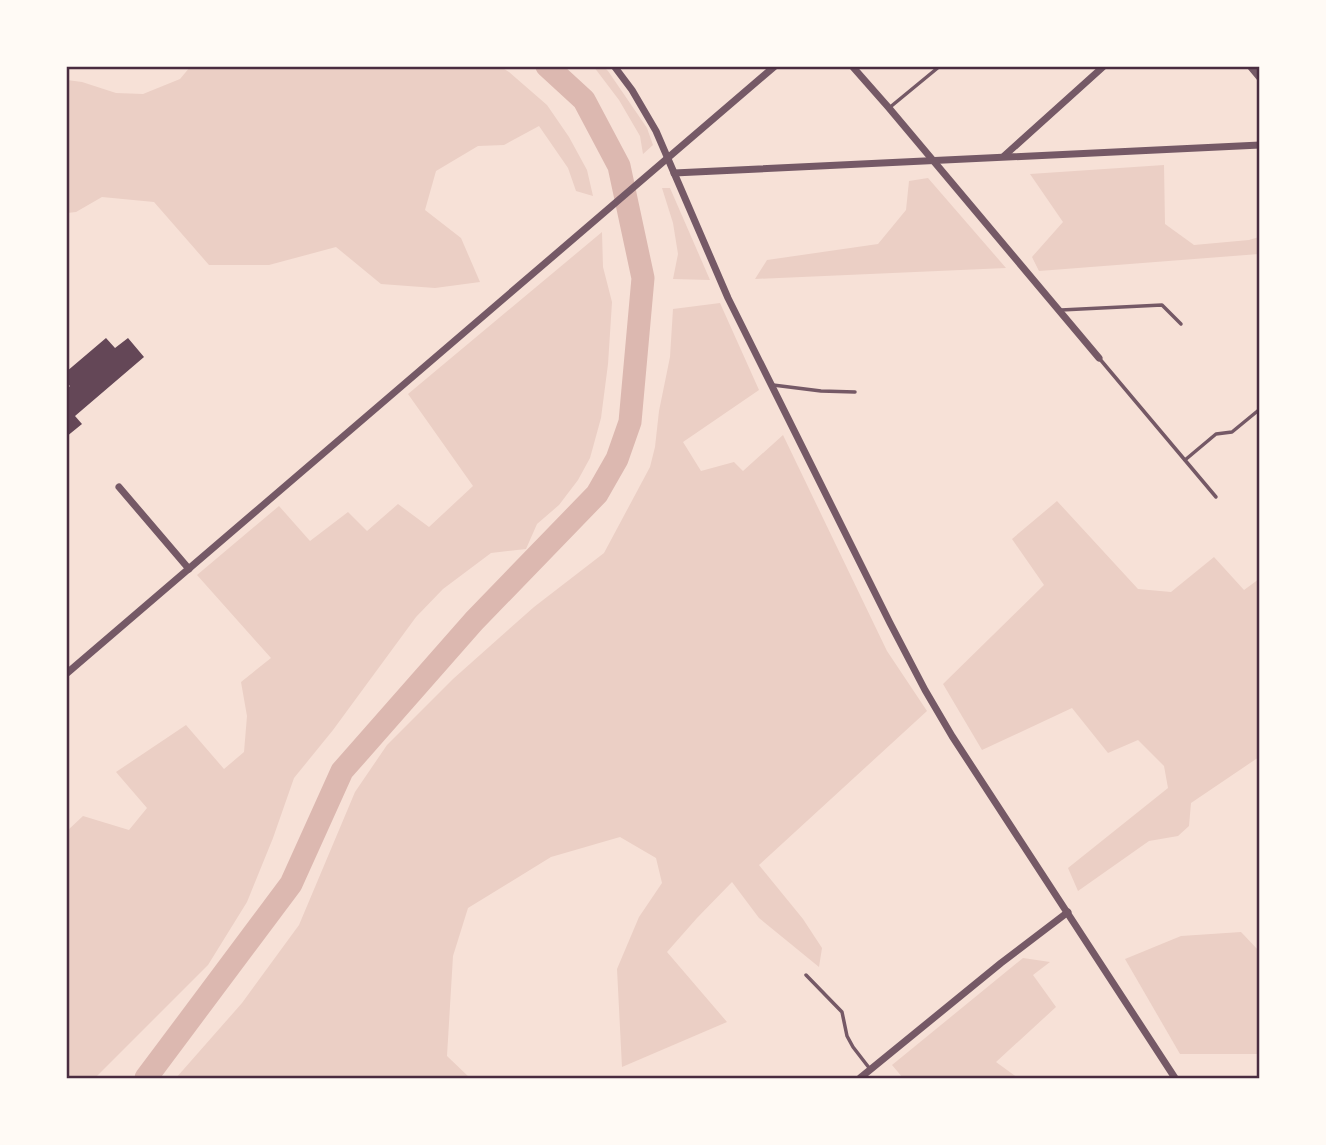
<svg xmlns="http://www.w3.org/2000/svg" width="1326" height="1145" font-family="'Noto Sans',sans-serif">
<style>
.green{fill:#ebcfc5}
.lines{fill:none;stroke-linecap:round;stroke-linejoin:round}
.river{stroke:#dcb8b0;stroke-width:23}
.building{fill:#644757}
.service{stroke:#755966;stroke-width:3.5}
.minor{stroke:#755966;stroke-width:7}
.neatline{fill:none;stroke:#4a2c40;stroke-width:2.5}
</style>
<rect width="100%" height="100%" fill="#f7e1d7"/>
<g class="green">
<path d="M190 67H501L509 72 547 105 569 137 587 170 593 196 576 191 568 168 539 126 504 145 478 146 436 171 425 210 461 238 480 282 435 288 381 284 336 247 269 265H209L154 202 102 197 76 212 67 213V80L82 82 116 93 143 94 180 79Z"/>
<path d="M594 67H604L608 71 647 128 653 145 643 154 640 136 619 100Z"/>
<path d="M1164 165 1165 224 1194 245 1249 240 1259 237V254L1039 271 1032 257 1063 222 1030 174Z"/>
<path d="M928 178 1006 268 755 279 767 260 878 244 906 210 909 181Z"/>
<path d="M662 188H670L710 280 673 279 678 254 673 223Z"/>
<path d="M602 232 603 267 612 302 608 364 601 418 590 458 578 480 559 505 537 524 526 549 491 553 443 589 416 617 333 730 294 778 273 838 247 902 208 965 95 1078H67V831L83 816 129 830 147 808 116 772 186 725 224 769 244 752 247 716 241 682 271 658 197 575 279 506 310 541 348 512 367 531 398 504 429 527 473 486 408 394Z"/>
<path d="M720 303 759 390 683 442 701 471 734 462 743 471 783 435 887 651 927 711 759 865 803 919 822 948 819 967 759 918 732 882 697 918 667 952 727 1022 622 1067 617 969 639 917 662 883 656 858 620 837 551 857 468 908 453 956 447 1056 470 1078H176L242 1003 299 925 355 792 387 745 453 679 534 607 604 553 650 467 655 447 659 411 670 357 673 309Z"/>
<path d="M1057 501 1138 589 1171 592 1214 557 1244 590 1259 579V757L1191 803 1189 826 1178 836 1149 841 1078 891 1068 868 1168 788 1164 766 1138 740 1108 753 1072 708 982 750 943 684 1044 585 1012 539Z"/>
<path d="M1241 932 1259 951V1054H1180L1125 959 1181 936Z"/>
<path d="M1023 958 1050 962 1033 975 1056 1007 996 1062 1018 1078H903L892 1065Z"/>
</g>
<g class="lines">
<path class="river" d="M146 1078 291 884 342 771 474 621 597 494 617 459 630 422 643 278 619 166 584 100 547 66"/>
</g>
<path class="building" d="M106 338 115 348 128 338 144 357 75 416 82 424 66 437V390L70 386 66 382V372Z"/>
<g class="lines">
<g class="service">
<path d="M889 108 940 66"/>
<path d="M1061 310 1162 305 1181 324"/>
<path d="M1099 358 1216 497"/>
<path d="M773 385 821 391 855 392"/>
<path d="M1185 460 1216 434 1232 432 1260 409"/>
<path d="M806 975 842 1012 847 1036 853 1047 870 1069"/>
</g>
<g class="minor">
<path d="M614 66 632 90 656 131 728 298 890 623 925 690 952 736 1175 1078"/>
<path d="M852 66 889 108 1099 358"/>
<path d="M1250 66 1260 78"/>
<path d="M1004 156 1104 66"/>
<path d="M674 173 1260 145"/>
<path d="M119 487 189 569"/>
<path d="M66 674 775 66"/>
<path d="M860 1078 1001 963 1068 912"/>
</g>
</g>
<rect width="1326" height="1145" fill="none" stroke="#fffaf5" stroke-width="136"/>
<rect x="68" y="68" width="1190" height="1009" class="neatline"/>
</svg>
